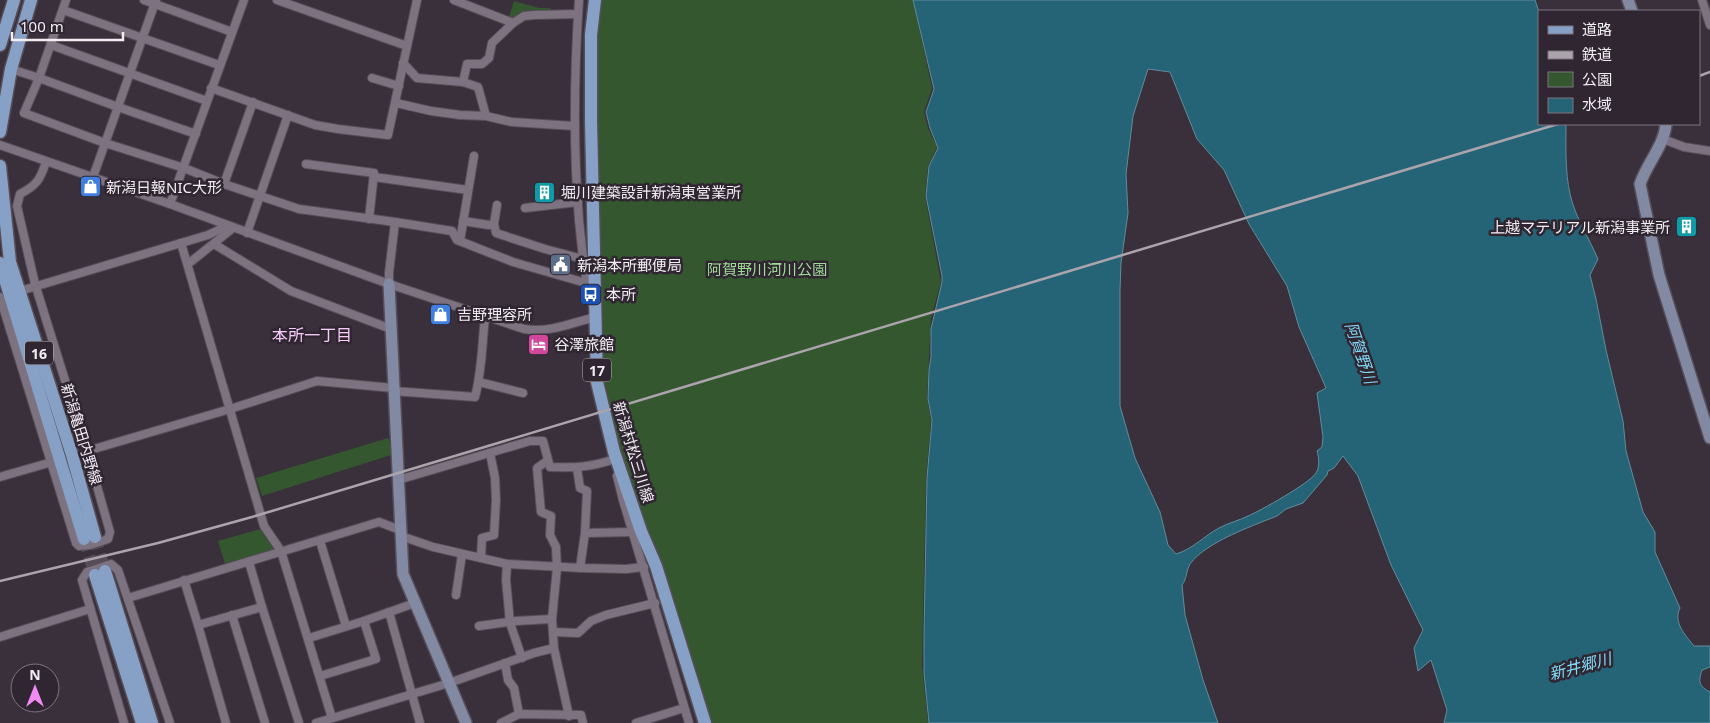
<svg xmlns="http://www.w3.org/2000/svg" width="1710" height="723" font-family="'Noto Sans','Noto Sans JP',sans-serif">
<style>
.green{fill:#34572f}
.water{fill:#256376;stroke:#628c9c;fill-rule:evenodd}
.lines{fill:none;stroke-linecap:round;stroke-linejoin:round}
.primary-tunnel{stroke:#564c57;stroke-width:12;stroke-dasharray:12 6;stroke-linecap:butt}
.street-casing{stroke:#574e58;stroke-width:10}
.secondary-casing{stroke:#574e58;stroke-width:14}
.primary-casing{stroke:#574e58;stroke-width:15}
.street{stroke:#7d727f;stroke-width:8}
.secondary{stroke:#8289a2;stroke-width:11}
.primary{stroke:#87a0c6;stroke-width:12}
.rail{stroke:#aba4ac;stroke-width:2.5}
.labels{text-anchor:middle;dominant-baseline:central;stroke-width:5;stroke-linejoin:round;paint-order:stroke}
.shield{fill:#2f2631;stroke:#b8b1b9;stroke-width:1}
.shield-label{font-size:14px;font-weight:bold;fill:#f2ecf3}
.poi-label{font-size:15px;fill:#f2ecf3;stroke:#2f2631;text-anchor:start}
.park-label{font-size:15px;fill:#9ddc94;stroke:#2f2631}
.street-label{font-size:15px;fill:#f2ecf3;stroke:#2f2631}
.neighbourhood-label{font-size:16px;fill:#f9cbf9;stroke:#2f2631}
.water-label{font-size:16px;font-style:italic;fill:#80d8f5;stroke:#2f2631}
</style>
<rect width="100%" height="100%" fill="#3a303b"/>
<g class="green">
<path d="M598 0H913L932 88 924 112 928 128 937 147 928 166 925 196 941 282 931 318 927 398 931 420 926 478 922 666 928 723H708L621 463 601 383 594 98Z"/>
<path d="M514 1 539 8H550L551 11C538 11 524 12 513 19L509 17Z"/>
<path d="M388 438 391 447V455L262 496 256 478Z"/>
<path d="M264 528 275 545 273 550 225 564 218 541Z"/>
</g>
<path class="water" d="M913 0H1535L1539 12V124H1566C1566 147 1565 171 1570 194 1575 217 1589 238 1598 259L1590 275 1596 299 1606 350 1623 421 1626 451 1643 512 1655 532V552L1680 608C1673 622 1685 635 1694 646H1710V667L1702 670C1698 682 1699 686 1710 692V723H1444L1447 710 1431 660 1418 671 1414 648 1423 630 1391 565 1358 476 1343 456 1334 468 1328 471 1327 475 1303 503 1286 509 1277 516C1252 526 1206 542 1190 564 1186 571 1187 579 1182 585L1185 615 1203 680 1218 723H929L924 673V635L927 478 932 420 928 399 929 370 931 357V329L942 282V276L926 196 929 166 938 148 930 128 926 112 934 89ZM1148 69 1170 72 1197 139 1224 170 1249 224 1287 286 1299 327 1326 388 1317 393 1323 437 1322 447 1317 451C1319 458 1320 467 1316 473 1310 483 1260 511 1248 516 1238 521 1228 523 1219 528 1204 536 1193 549 1176 554L1168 545 1160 512 1135 458 1120 406V290L1121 263 1128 213 1126 174 1133 116Z"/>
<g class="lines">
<g class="primary-tunnel">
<path d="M95 537 105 571"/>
<path d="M84 539 95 575"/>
</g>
<defs>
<g id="street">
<path d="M66 0 39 78 24 113 105 143 184 168 224 184 299 209 395 222 389 273V284"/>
<path d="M144 0 232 32"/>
<path d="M277 0 407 46"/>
<path d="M454 0 513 23 524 16 534 15 578 14"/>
<path d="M579 0C574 74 573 147 579 220 582 248 584 276 592 303"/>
<path d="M1702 0 1710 25"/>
<path d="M63 10 219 65"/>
<path d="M51 45 207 101"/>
<path d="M403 63 417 78 463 82 478 87 486 116"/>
<path d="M11 69 39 78 118 107 196 134"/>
<path d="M372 78 399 86"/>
<path d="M463 82 467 64H482L489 58 492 43 513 23"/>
<path d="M211 88 315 125 338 129 388 135 417 0"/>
<path d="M396 103 431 111 460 115 486 116 512 122 574 126"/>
<path d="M1663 139 1684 147 1710 151"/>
<path d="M0 145 170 204 389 284 524 329C551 333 570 323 596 317L595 314"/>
<path d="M306 164 374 173 369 219"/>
<path d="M93 177 156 0"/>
<path d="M374 177 468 190"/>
<path d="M224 184 253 102"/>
<path d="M170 204 244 0"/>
<path d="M525 208 578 202"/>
<path d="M463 221 489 225 494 224 497 205"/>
<path d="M395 222 452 231 457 240 513 262 586 283"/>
<path d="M494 224 496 233 545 249 583 259"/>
<path d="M247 233 288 115"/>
<path d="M460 241 474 156"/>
<path d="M181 243 264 526 281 551 332 718"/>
<path d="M214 244 291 291 391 329"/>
<path d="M188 264 233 228"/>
<path d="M20 291 208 235 227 226"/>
<path d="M0 297 76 543 79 546 90 545 108 539 110 532 87 451 35 284 17 206 20 194C37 185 40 180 46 162"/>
<path d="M479 382 523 393"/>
<path d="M393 391 475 397C482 371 482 344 485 317"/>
<path d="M87 451 230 409 317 381 393 388"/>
<path d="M547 461 537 468 541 512 551 516 550 535 556 547 557 568 552 619 554 648 569 716"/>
<path d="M577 468 580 488 587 491 585 533 580 568"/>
<path d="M617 476 623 500 689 723"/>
<path d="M0 477 52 462"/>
<path d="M398 480 530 441H543L550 467C576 468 591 467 615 459"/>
<path d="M585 533 633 532"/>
<path d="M401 536 433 547 507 564 582 568 626 569 644 567"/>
<path d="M320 541 346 626"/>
<path d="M481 558 482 538 494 535 496 500 495 478 490 453"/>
<path d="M249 562 262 607"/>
<path d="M507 564 506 580 510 623 522 658"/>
<path d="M184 580 198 625"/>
<path d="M456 595 462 554"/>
<path d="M128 598 379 522 400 530"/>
<path d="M389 612 420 723"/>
<path d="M232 615 265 723"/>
<path d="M364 621 415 603"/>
<path d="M479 626 516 621 552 619"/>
<path d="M553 632 578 633 591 621 606 615 655 603"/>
<path d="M0 637 90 609"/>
<path d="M309 638 364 621 376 659 320 676"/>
<path d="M505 663 508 680 514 688 519 714"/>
<path d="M124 723 82 580 87 572 111 564 118 570 170 723"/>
<path d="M226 723 198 625 262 607 299 723"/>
<path d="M316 723 449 683 534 653 554 648"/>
<path d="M501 723 519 714 581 715 583 723"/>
<path d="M636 723 684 708"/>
</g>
<g id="secondary">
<path d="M1628 0 1632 11"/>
<path d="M1666 124C1664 146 1647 163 1640 184L1659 275 1710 438"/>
<path d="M389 284 403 574 466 723"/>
</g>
<g id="primary">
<path d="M595 0 591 35V121L597 382 614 452 641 531 656 566 705 723"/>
<path d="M0 45 14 0"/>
<path d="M0 132 11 69 31 0"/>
<path d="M0 166 10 262 72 455 95 537"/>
<path d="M0 263 84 539"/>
<path d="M105 571 152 723"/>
<path d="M95 575 142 723"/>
</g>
</defs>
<use href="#street" class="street-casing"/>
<use href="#secondary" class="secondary-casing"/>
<use href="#primary" class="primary-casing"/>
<use href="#street" class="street"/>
<use href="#secondary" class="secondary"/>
<use href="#primary" class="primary"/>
<g class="rail">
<path d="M1699 76 1710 72"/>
<path d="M0 581 158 543 252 517 1558 124"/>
</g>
</g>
<defs>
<symbol id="shop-square" viewBox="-11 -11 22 22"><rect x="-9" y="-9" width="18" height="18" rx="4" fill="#3f7fe0" stroke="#2f2631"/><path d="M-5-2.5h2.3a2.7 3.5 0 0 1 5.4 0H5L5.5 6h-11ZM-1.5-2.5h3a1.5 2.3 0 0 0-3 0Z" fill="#fff"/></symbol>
<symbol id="building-square" viewBox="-11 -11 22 22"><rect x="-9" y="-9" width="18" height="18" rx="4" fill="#0f9aa8" stroke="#2f2631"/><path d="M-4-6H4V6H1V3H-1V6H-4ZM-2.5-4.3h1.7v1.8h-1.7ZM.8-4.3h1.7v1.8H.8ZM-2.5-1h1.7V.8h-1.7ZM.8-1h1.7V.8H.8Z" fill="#fff"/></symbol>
<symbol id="civic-square" viewBox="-11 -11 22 22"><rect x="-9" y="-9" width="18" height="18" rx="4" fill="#5c6f8a" stroke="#2f2631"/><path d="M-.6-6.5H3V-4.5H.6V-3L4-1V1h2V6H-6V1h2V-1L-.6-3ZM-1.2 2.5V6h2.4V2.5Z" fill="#fff"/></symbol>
<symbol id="bus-square" viewBox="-11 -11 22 22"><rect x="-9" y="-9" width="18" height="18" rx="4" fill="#1a4fb4" stroke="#2f2631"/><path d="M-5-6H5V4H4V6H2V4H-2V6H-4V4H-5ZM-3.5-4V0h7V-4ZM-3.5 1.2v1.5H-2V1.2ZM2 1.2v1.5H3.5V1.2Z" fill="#fff"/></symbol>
<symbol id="hotel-square" viewBox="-11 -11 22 22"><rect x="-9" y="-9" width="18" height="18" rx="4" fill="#d1479c" stroke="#2f2631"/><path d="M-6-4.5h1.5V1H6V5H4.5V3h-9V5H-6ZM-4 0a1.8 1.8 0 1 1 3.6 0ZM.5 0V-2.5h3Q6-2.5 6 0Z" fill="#fff"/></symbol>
</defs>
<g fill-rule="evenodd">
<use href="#shop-square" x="78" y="174" width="25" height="25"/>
<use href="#building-square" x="532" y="180" width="25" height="25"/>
<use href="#building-square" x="1674" y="214" width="25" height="25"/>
<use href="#civic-square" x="548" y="252" width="25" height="25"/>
<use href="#bus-square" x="578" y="282" width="25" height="25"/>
<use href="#shop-square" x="428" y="302" width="25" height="25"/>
<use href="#hotel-square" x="526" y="332" width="25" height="25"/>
</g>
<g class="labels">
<g class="shield">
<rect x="25" y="341.5" width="28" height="23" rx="4"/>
<rect x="583" y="358.5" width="28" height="23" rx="4"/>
</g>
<g class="shield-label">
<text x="39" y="353">16</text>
<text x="597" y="370">17</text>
</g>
<g class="poi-label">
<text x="106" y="187">新潟日報NIC大形</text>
<text x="561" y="192">堀川建築設計新潟東営業所</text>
<text x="1670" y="227" text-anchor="end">上越マテリアル新潟事業所</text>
<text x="577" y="265">新潟本所郵便局</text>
<text x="606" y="294">本所</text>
<text x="457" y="314">吉野理容所</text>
<text x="554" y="344">谷澤旅館</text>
</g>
<g class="park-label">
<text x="767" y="269">阿賀野川河川公園</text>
</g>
<g class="street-label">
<text transform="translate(82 434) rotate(73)">新潟亀田内野線</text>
<text transform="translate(634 452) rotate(73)">新潟村松三川線</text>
</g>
<g class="neighbourhood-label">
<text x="312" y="335">本所一丁目</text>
</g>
<g class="water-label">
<text transform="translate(1361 353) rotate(71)">阿賀野川</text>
<text transform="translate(1580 666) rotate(-15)">新井郷川</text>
</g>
</g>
<rect x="1538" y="10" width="162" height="115" fill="#2f2631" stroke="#7d757f"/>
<rect x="1548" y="26" width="25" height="8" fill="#87a0c6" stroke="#7d757f"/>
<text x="1582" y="35" font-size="15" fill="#f2ecf3">道路</text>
<rect x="1548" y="51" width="25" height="8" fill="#aba4ac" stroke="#7d757f"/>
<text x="1582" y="60" font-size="15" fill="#f2ecf3">鉄道</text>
<rect x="1548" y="72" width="25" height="15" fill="#34572f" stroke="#7d757f"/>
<text x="1582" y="85" font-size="15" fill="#f2ecf3">公園</text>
<rect x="1548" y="98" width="25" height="15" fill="#256376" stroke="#7d757f"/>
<text x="1582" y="110" font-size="15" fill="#f2ecf3">水域</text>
<g transform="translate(35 688)"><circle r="24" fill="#2f2631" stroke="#7d757f"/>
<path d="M0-4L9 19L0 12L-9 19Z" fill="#f28af3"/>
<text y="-8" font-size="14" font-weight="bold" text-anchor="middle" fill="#f2ecf3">N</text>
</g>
<path d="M12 32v8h111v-8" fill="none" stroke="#f2ecf3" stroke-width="2.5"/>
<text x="20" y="32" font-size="15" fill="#f2ecf3" stroke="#2f2631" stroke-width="4" paint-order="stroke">100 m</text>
</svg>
